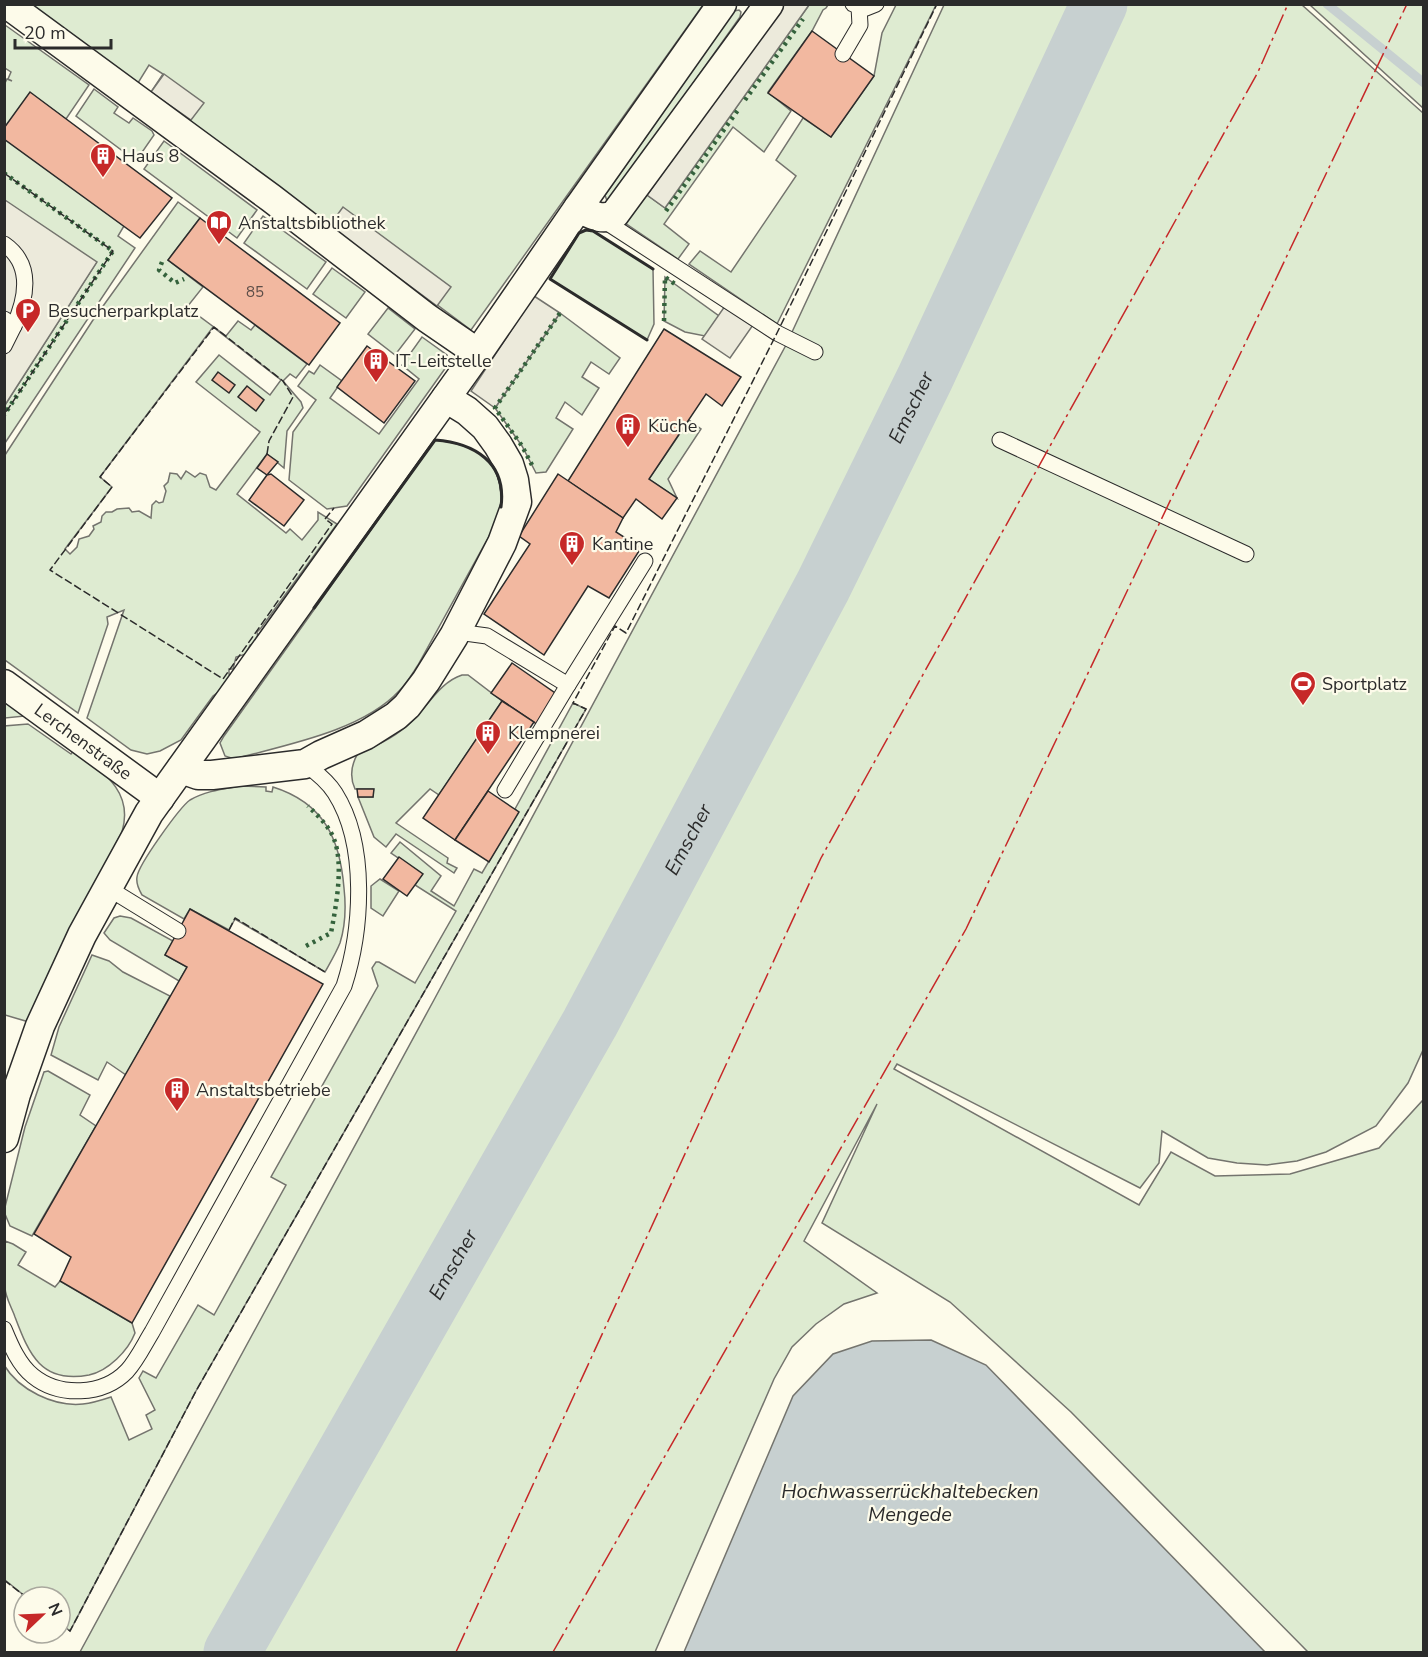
<svg xmlns="http://www.w3.org/2000/svg" width="1428" height="1657" font-family="'Nunito Sans',sans-serif">
<style>
.green{fill:#deebd1;stroke:#74746e;stroke-width:1.5;fill-rule:evenodd}
.parking{fill:#eceadb;stroke:#74746e;stroke-width:1.5}
.water{fill:#c7d0d0;stroke:#74746e;stroke-width:1.5}
.lines{fill:none;stroke-linecap:round;stroke-linejoin:round}
.stream{stroke:#c7d0d0;stroke-width:9}
.river{stroke:#c7d0d0;stroke-width:57}
.building{fill:#f2b8a0;stroke:#2b2b2b;stroke-width:1.5}
.lane-casing{stroke:#2b2b2b;stroke-width:17}
.street-casing{stroke:#2b2b2b;stroke-width:31}
.lane{stroke:#fdfbea;stroke-width:15}
.street{stroke:#fdfbea;stroke-width:28}
.hedge{stroke:#34623c;stroke-width:4.5;stroke-dasharray:3 4.5;stroke-linecap:butt}
.fence{stroke:#2b2b2b;stroke-width:1.5;stroke-dasharray:8 3;stroke-linecap:butt}
.wall{stroke:#2b2b2b;stroke-width:3}
.power{stroke:#c62828;stroke-width:1.5;stroke-dasharray:21 4.5 3 4.5;stroke-linecap:butt}
.labels{text-anchor:middle;dominant-baseline:central;stroke-width:4.5;stroke-linejoin:round;paint-order:stroke}
.number-label{font-size:15px;fill:#5d4e48}
.poi-label{font-size:18px;fill:#2b2b2b;stroke:#fdfbea;text-anchor:start}
.street-label{font-size:18px;fill:#2b2b2b;stroke:#fdfbea}
.water-label{font-size:20px;font-style:italic;fill:#2b2b2b;stroke:#fdfbea}
</style>
<rect width="100%" height="100%" fill="#fdfbea"/>
<g class="green">
<path d="M30 5H703L471 330 151 92 163 74 149 65 138 83Z"/>
<path d="M809 5H828L826 8 823 10 812 31 768 92 791 111 764 152 733 127 664 224 689 244 678 259 625 223 647 195 665 208Z"/>
<path d="M896 5H936L777 324 689 264 700 251 731 272 796 176 776 160 803 118 831 137 874 76 882 33Z"/>
<path d="M944 5H1302L1423 113V1050L1408 1083 1376 1126 1326 1152 1297 1161 1267 1165 1237 1163 1208 1158 1162 1131 1159 1163 1140 1188 897 1064 894 1069 1139 1205 1171 1152 1215 1176 1290 1174 1379 1148 1423 1100V1652H1308L1071 1412 950 1302 822 1223 877 1104 804 1241 877 1293 844 1304 816 1324 792 1347 774 1379 655 1652H80L435 998 786 345Z"/>
<path d="M1310 5H1423V108Z"/>
<path d="M739 10 741 12 740 17 612 198 607 201 605 195 734 11Z"/>
<path d="M5 25 89 85 66 119 30 93 5 128V83L7 79 12 81 8 79 11 72 5 68Z"/>
<path d="M94 89 118 107 114 113 129 123 133 118 152 131 154 135 136 161 76 116Z"/>
<path d="M5 139 124 226 118 236 135 248 5 443V405L96 263 5 201Z"/>
<path d="M164 141 257 210 237 238 144 169Z"/>
<path d="M178 202 200 218 168 260 203 287 187 307 226 336 238 321 251 330 255 325 307 364 296 378 290 374 283 381 301 402 303 408 287 431 284 468 267 454 237 494 286 533 290 529 302 540 318 520V512L337 524 261 628 257 632 258 639 255 643 250 645 246 654 236 657 233 669H229V674L231 677 220 694 217 693 213 696 181 740 160 751 147 754 131 750 87 718 124 610 107 617 108 624 78 713 5 660V455L93 320ZM213 327 281 380 270 395 219 355 196 382 260 432 216 490 210 487 206 475 200 473 195 477 186 471 181 479 177 474 170 473 168 482 164 486 166 491 163 502 159 503 156 501 152 505 151 518 139 511 132 512 129 508 117 509 112 512H106L102 516 101 522 93 526 94 529 89 536 79 539 77 547 70 554 65 549 112 487 100 477Z"/>
<path d="M263 216 326 262 307 289 244 243Z"/>
<path d="M586 230 593 231 653 269 654 324 647 340 550 279 579 233Z"/>
<path d="M332 268 365 292 346 318 313 294Z"/>
<path d="M665 277 719 316 705 336 685 332 664 321Z"/>
<path d="M388 308 415 329 395 355 368 334Z"/>
<path d="M560 313 620 358 609 374 591 362 582 377 599 388 582 415 565 402 556 418 573 429 546 472 536 473 522 446 495 408Z"/>
<path d="M422 337 447 355 449 363 347 506 327 509 289 480 293 432 316 400 298 386 309 371 314 374 320 365 342 381 330 398 379 434 419 379 402 365Z"/>
<path d="M689 420 701 429 668 479 677 498 649 479Z"/>
<path d="M435 440C484 445 508 467 499 518L418 665C412 674 407 683 399 691 362 731 285 745 234 759L225 756 220 743 224 736Z"/>
<path d="M462 675H468L502 701 439 795 430 789 396 823 448 858 447 863 457 868 454 873 396 834 386 847 374 837 358 797H373V789H355C349 776 351 765 358 753 377 746 397 736 411 722 428 706 440 682 462 675Z"/>
<path d="M4 701 25 716 5 718Z"/>
<path d="M573 703 586 709 196 1391 70 1631 60 1623V1597H26L5 1580 4 1365C19 1390 54 1407 83 1404 93 1403 102 1400 111 1397L129 1440 152 1429 146 1415 155 1410 139 1378 143 1371 156 1378 198 1305 214 1315 286 1185 271 1177 378 986 372 968 376 962H379L415 983 456 911 415 885 422 874 391 853 400 842 441 876 431 891 454 906 474 869 482 873 518 812 515 809Z"/>
<path d="M28 724 71 754 74 750C103 772 134 791 122 832L69 932 29 1022 5 1015 4 726Z"/>
<path d="M240 786 266 787V791L272 792 273 787C324 803 340 839 344 888 346 906 345 927 340 943 336 953 330 963 325 972L235 919 229 930 190 909 184 919 142 895C139 890 136 883 137 877 138 865 180 807 190 800 205 791 223 789 240 786Z"/>
<path d="M380 879 399 891 383 916 371 908V886Z"/>
<path d="M120 916 131 918 173 941 165 955 187 967 179 981 110 940 104 933 114 918Z"/>
<path d="M92 955 109 961 123 972 170 996 126 1075 107 1062 98 1080 51 1055 59 1027Z"/>
<path d="M48 1071 90 1095 80 1115 96 1126 32 1236 10 1226 5 1214V1207L25 1127 44 1072Z"/>
<path d="M5 1241 13 1244 26 1252 18 1265 55 1287 60 1281 132 1323 135 1333C128 1351 108 1371 89 1375 41 1384 29 1354 15 1317 12 1308 5 1297 5 1287 3 1272 5 1256 5 1241Z"/>
</g>
<g class="parking">
<path d="M782 5H809L665 208 647 195Z"/>
<path d="M164 74 204 103 191 120 151 92Z"/>
<path d="M5 200 97 262 5 405Z"/>
<path d="M343 207 451 287 437 306 329 226Z"/>
<path d="M534 296 560 313 495 408 471 391Z"/>
<path d="M725 306 753 325 730 358 702 339Z"/>
</g>
<path class="water" d="M931 1340 986 1365 1265 1652H684L793 1396 833 1354 872 1341Z"/>
<g class="lines">
<path class="stream" d="M1327 4 1424 83"/>
<path class="river" id="s1" d="M232 1652 590 1023 823 586 925 378 1099 4"/>
</g>
<g class="building">
<path d="M812 31 874 76 831 137 768 93Z"/>
<path d="M30 92 172 198 140 238 4 139V128Z"/>
<path d="M200 218 340 323 309 365 168 260Z"/>
<path d="M664 329 741 377 722 406 706 394 649 479 677 498 662 519 636 499 623 518 568 481Z"/>
<path d="M367 346 415 381 384 423 337 387Z"/>
<path d="M218 372 235 385 229 393 212 380Z"/>
<path d="M247 386 264 400 256 411 238 397Z"/>
<path d="M267 454 278 462 267 475 257 468Z"/>
<path d="M271 474 304 500 284 526 249 500 267 475Z"/>
<path d="M558 474 623 518 616 532 641 548 609 598 588 586 544 655 484 614 530 544 519 536Z"/>
<path d="M512 663 558 695 538 725 491 693Z"/>
<path d="M502 701 534 722 455 840 423 818Z"/>
<path d="M357 789H374L373 797H358Z"/>
<path d="M488 791 519 812 489 862 455 840Z"/>
<path d="M399 857 423 874 407 896 383 879Z"/>
<path d="M190 909 323 984 132 1323 60 1281 71 1257 34 1234 187 967 165 955Z"/>
</g>
<g class="lines">
<defs>
<g id="lane">
<path d="M853 4 866 8 876 4"/>
<path d="M843 54 860 25 859 7"/>
<path d="M600 218 777 333 815 352"/>
<path d="M4 244C33 264 27 297 14 326"/>
<path d="M4 319 14 326 4 346"/>
<path d="M1000 440 1246 554"/>
<path d="M454 636 465 633 487 636 568 685 505 790"/>
<path d="M568 685 645 561"/>
<path d="M108 888 178 931"/>
<path d="M4 1329C11 1346 19 1365 33 1376 59 1397 103 1396 127 1371 137 1360 144 1345 152 1332L344 986C362 930 368 845 335 793 328 782 316 772 305 764"/>
</g>
<g id="street">
<path d="M7 4 271 198 427 318 478 353"/>
<path d="M722 4 578 208C591 214 602 222 615 214L769 4"/>
<path id="s2" d="M4 684 160 798"/>
<path d="M181 769 198 775H212L305 764 321 755 366 735 396 716 407 706 426 681 454 636 502 543 517 502 514 480 509 464 498 445 485 427 467 411 446 398"/>
<path d="M4 1138 16 1094 40 1026 82 935 149 813 478 353 578 208"/>
</g>
</defs>
<use href="#lane" class="lane-casing"/>
<use href="#street" class="street-casing"/>
<use href="#lane" class="lane"/>
<use href="#street" class="street"/>
<g class="hedge">
<path d="M745 100 803 19"/>
<path d="M4 173 113 251 4 415"/>
<path d="M666 211 738 110"/>
<path d="M162 262 159 270 175 283 184 279"/>
<path d="M664 321 665 277 675 284"/>
<path d="M532 465 522 446 495 408 560 313"/>
<path d="M306 946 331 933C336 906 344 865 334 839 329 826 318 816 308 806"/>
</g>
<g class="fence">
<path d="M4 173 113 251 4 415"/>
<path d="M267 454 269 441 293 397 283 381 214 327 100 477 112 487 50 570 223 679 332 524 325 519 334 508"/>
<path d="M229 930 235 918 325 972"/>
<path d="M4 1580 26 1597"/>
<path d="M60 1623 70 1631 196 1391 586 709 573 703 615 626 626 633 777 333 937 4"/>
</g>
<g class="wall">
<path d="M647 340 550 279 579 233 586 230 593 231 653 269"/>
<path d="M314 608 435 440C474 443 507 462 501 507"/>
</g>
<g class="power">
<path d="M456 1652 821 858 1258 72 1288 4"/>
<path d="M553 1652 966 929 1407 4"/>
</g>
</g>
<defs>
<symbol id="building-pin" viewBox="-11 -11 22 30"><path d="M0 17L-7.5 6A9.5 9.5 0 1 1 7.5 6Z" fill="#c62828" stroke="#fdfbea"/><path d="M-4-6H4V6H1V3H-1V6H-4ZM-2.5-4.3h1.7v1.8h-1.7ZM.8-4.3h1.7v1.8H.8ZM-2.5-1h1.7V.8h-1.7ZM.8-1h1.7V.8H.8Z" fill="#fff"/></symbol>
<symbol id="library-pin" viewBox="-11 -11 22 30"><path d="M0 17L-7.5 6A9.5 9.5 0 1 1 7.5 6Z" fill="#c62828" stroke="#fdfbea"/><path d="M-6-4Q-3-5.5-.7-3.5V5Q-3 3-6 4ZM6-4Q3-5.5 .7-3.5V5Q3 3 6 4Z" fill="#fff"/></symbol>
<symbol id="parking-pin" viewBox="-11 -11 22 30"><path d="M0 17L-7.5 6A9.5 9.5 0 1 1 7.5 6Z" fill="#c62828" stroke="#fdfbea"/><path d="M-3.5-5.5H1a3.5 3.5 0 0 1 0 7H-1V5.5H-3.5ZM-1-3.4V-.6H.8a1.4 1.4 0 0 0 0-2.8Z" fill="#fff"/></symbol>
<symbol id="stadium-pin" viewBox="-11 -11 22 30"><path d="M0 17L-7.5 6A9.5 9.5 0 1 1 7.5 6Z" fill="#c62828" stroke="#fdfbea"/><path d="M0-5a6.5 5 0 1 0 0 10a6.5 5 0 1 0 0-10ZM-3.5-1.8h7v3.6h-7Z" fill="#fff"/></symbol>
</defs>
<g fill-rule="evenodd">
<use href="#building-pin" x="88" y="141" width="30" height="40"/>
<use href="#library-pin" x="204" y="208" width="30" height="40"/>
<use href="#parking-pin" x="13" y="296" width="30" height="40"/>
<use href="#building-pin" x="361" y="346" width="30" height="40"/>
<use href="#building-pin" x="613" y="411" width="30" height="40"/>
<use href="#building-pin" x="557" y="529" width="30" height="40"/>
<use href="#stadium-pin" x="1288" y="669" width="30" height="40"/>
<use href="#building-pin" x="473" y="718" width="30" height="40"/>
<use href="#building-pin" x="162" y="1075" width="30" height="40"/>
</g>
<g class="labels">
<g class="number-label">
<text x="255" y="292">85</text>
</g>
<g class="poi-label">
<text x="122" y="156">Haus 8</text>
<text x="238" y="223">Anstaltsbibliothek</text>
<text x="48" y="311">Besucherparkplatz</text>
<text x="395" y="361">IT-Leitstelle</text>
<text x="648" y="426">Küche</text>
<text x="592" y="544">Kantine</text>
<text x="1322" y="684">Sportplatz</text>
<text x="508" y="733">Klempnerei</text>
<text x="196" y="1090">Anstaltsbetriebe</text>
</g>
<g class="street-label">
<text stroke="none"><textPath href="#s2" startOffset="98">Lerchenstraße</textPath></text>
</g>
<g class="water-label">
<text stroke="none"><textPath href="#s1" startOffset="1418">Emscher</textPath></text>
<text stroke="none"><textPath href="#s1" startOffset="932">Emscher</textPath></text>
<text stroke="none"><textPath href="#s1" startOffset="446">Emscher</textPath></text>
<text x="910" y="1491">Hochwasserrückhaltebecken<tspan x="910" dy="23">Mengede</tspan></text>
</g>
</g>
<rect width="1428" height="1657" fill="none" stroke="#2b2b2b" stroke-width="12"/>
<g transform="translate(42 1615) rotate(67)"><circle r="28" fill="#fdfbea" stroke="#a9a89e" stroke-width="1.5"/>
<path d="M0-4.5L10 22L0 15L-10 22Z" fill="#c62828"/>
<text y="-9" font-size="16" font-weight="bold" text-anchor="middle" fill="#2b2b2b">N</text>
</g>
<path d="M15 39v9h96v-9" fill="none" stroke="#2b2b2b" stroke-width="3"/>
<text x="24" y="39" font-size="18" fill="#2b2b2b" stroke="#fdfbea" stroke-width="4.5" paint-order="stroke">20 m</text>
</svg>
